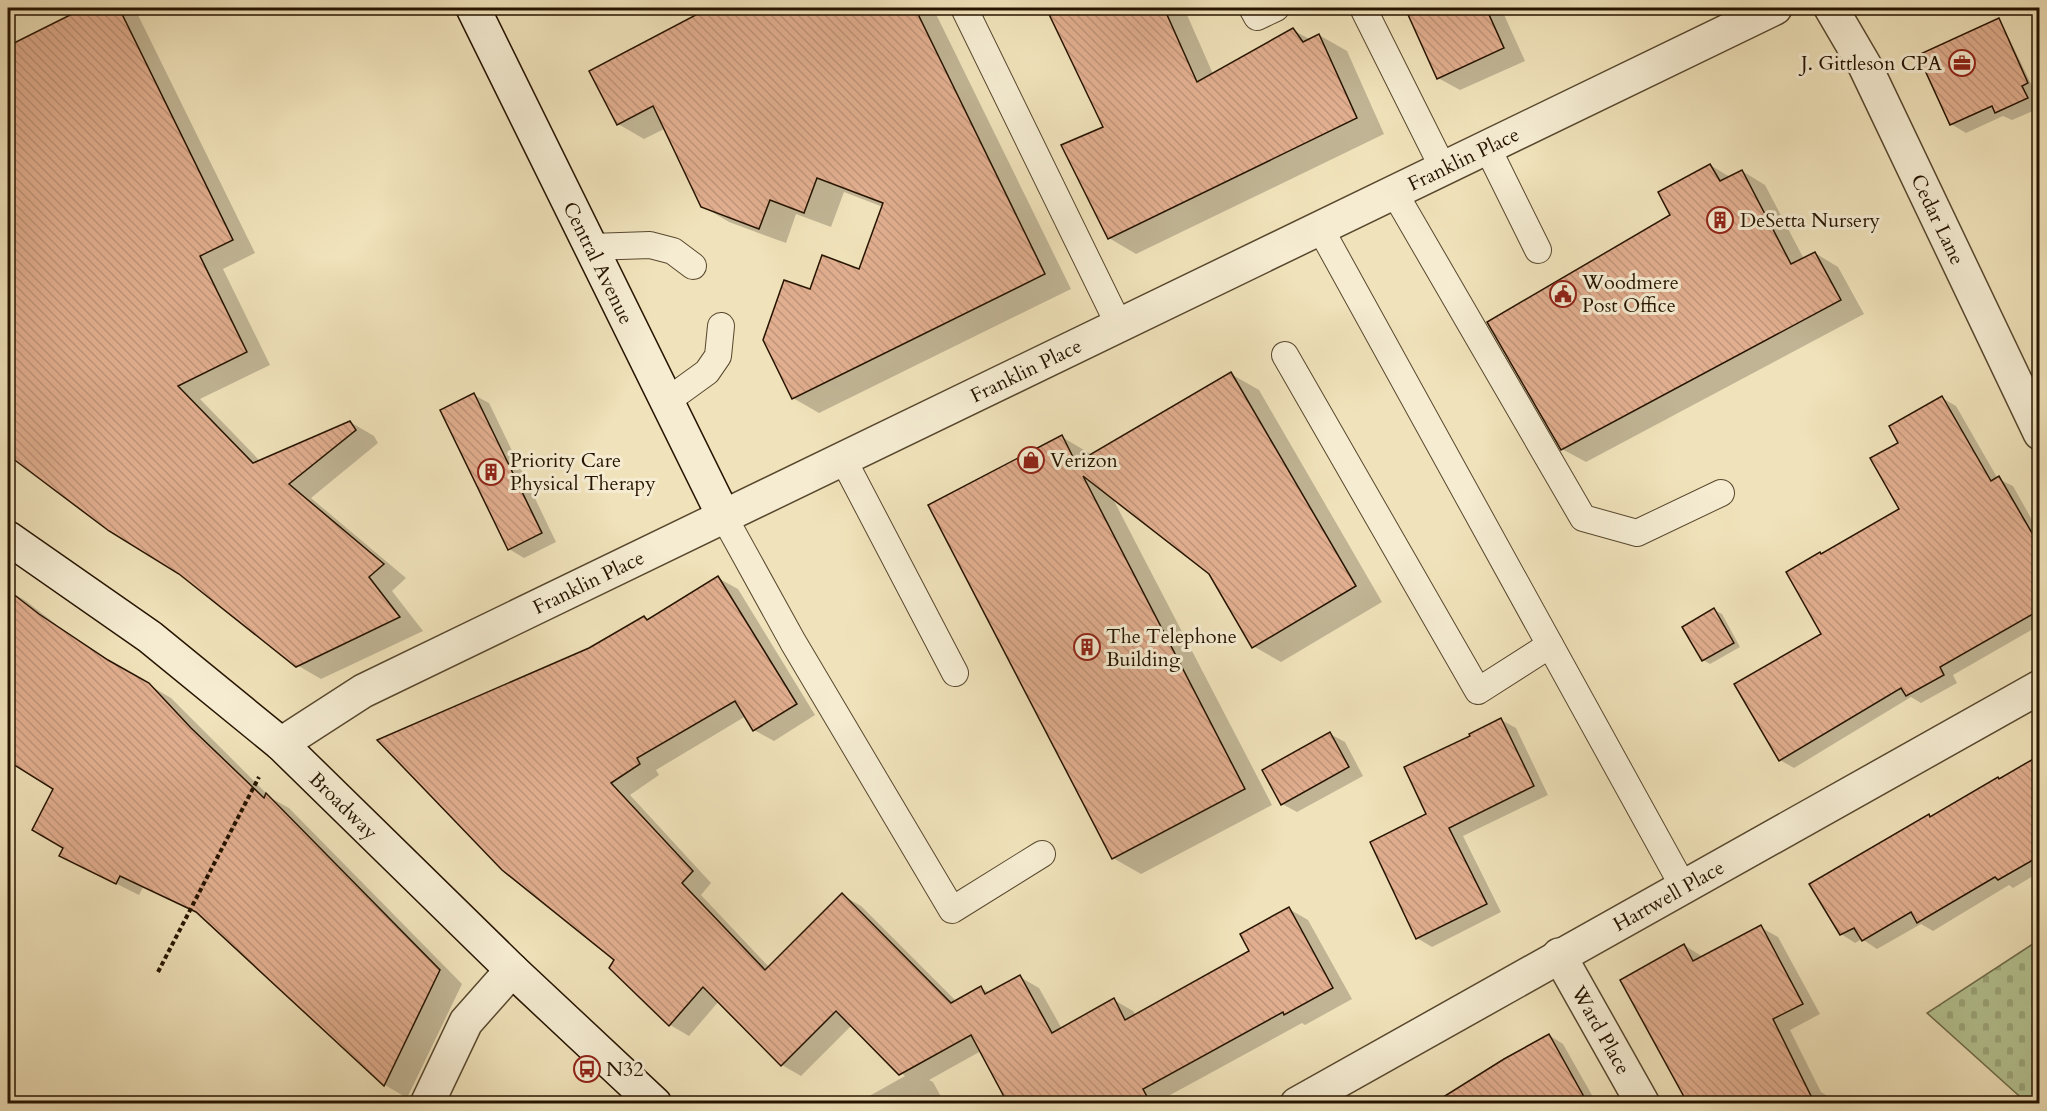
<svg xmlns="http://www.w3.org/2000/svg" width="2047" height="1111" font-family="Cardo,serif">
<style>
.cemetery{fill:url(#cemetery-stones);stroke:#6e6c4a;stroke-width:1.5}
.shadow{fill:#0003}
.building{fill:url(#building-back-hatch);stroke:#261400;stroke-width:1.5}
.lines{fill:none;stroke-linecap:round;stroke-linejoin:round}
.lane-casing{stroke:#58482e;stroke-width:28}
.street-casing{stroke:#58482e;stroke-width:36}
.secondary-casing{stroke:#261400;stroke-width:36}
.path{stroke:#261400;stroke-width:4;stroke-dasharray:4.5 3;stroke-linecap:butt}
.lane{stroke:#f5ecd2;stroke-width:26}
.street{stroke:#f5ecd2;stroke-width:33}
.secondary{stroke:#f5ecd2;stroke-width:33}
.labels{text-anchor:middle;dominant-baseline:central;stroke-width:6;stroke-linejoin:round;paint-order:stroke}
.poi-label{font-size:20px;fill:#261400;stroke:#f5ecd2;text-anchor:start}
.street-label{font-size:20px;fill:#261400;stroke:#f5ecd2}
</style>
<defs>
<pattern id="cemetery-stones" width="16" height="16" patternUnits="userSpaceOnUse" patternTransform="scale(1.5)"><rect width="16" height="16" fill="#b5c493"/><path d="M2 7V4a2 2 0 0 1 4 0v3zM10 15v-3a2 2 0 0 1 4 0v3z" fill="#9ca87d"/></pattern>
<pattern id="building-back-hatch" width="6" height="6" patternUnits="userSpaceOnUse" patternTransform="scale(1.5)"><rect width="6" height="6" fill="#e1ae8f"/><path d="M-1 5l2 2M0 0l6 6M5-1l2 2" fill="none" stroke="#c1957a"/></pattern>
</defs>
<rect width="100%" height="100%" fill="#f0e2ba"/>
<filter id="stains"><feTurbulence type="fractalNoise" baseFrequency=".00333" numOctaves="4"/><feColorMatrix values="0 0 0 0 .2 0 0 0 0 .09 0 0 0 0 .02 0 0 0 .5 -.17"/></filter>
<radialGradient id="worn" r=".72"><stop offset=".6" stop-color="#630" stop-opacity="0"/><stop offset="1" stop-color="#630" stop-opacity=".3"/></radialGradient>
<path class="cemetery" d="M2039 940V1103H2027L1927 1013Z"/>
<g class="shadow">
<path d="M88 8 135 9 255 253 223 269 270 365 200 399 260 461 350 422 374 436 378 443 311 498 406 578 392 591 423 631 321 679 297 665 179 573 110 530 8 451V47Z"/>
<path d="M710 8H933L1071 289 819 413 793 398 810 291 860 271 883 207 844 192 831 227 796 214 786 243 729 222 702 206 666 128 644 139 618 124Z"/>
<path d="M1048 8H1184L1213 74 1293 30 1311 40 1319 35 1347 51 1384 134 1136 254 1109 238 1105 128Z"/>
<path d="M1406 8H1501L1525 61 1460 90 1438 78Z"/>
<path d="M1991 23 2006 32 2040 102V108L2012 120 2003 116 1966 133 1951 124Z"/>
<path d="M1710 165 1730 177 1742 171 1765 185 1804 259 1815 253 1838 267 1864 314 1586 462 1562 449 1672 216Z"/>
<path d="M2040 221V232L2035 223Z"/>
<path d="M1231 374 1259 390 1382 602 1281 662 1253 646 1211 573 1112 497 1272 805 1141 874 1113 858 1062 437 1089 453 1091 457Z"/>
<path d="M474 395 489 403 556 542 524 558 509 549Z"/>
<path d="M1942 398 1956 406 1998 479 2013 486 2036 527 2034 528 2040 537V625L1953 675 1957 683 1921 703 1911 697 1794 768 1780 760 1823 634V555L1901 510 1900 443Z"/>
<path d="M718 578 738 589 815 715 774 741 754 730 746 716 656 770 659 775 630 795 711 883 701 895 770 968 842 895 861 906 957 1002 981 988 990 993 1020 977 1039 988 1062 1029 1114 1000 1133 1011 1136 1016 1251 951 1289 909 1308 920 1352 999 1305 1025 1302 1023 1161 1100 1163 1104H996L1007 1098 981 1051 929 1080 933 1082 945 1104H855L905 1076 852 1025 801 1076 782 1065 719 1001 689 1036 670 1025 616 959 589 649 644 617 649 620Z"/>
<path d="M8 590 26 601 62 629 130 674 171 698 271 798 289 808 462 984 407 1098 385 1085 202 915 143 887 139 895 61 856 65 848 55 789 8 759Z"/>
<path d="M1714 610 1722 614 1740 647 1710 664 1703 660Z"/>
<path d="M1501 720 1516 728 1548 795 1463 836 1501 912 1432 947 1417 938 1427 815 1472 737Z"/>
<path d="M1330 734 1345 742 1363 776 1297 812 1282 804Z"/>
<path d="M2040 758V872L2013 888 2009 885 1933 931 1921 924 1877 949 1862 939 1855 943 1841 934 1929 816 1932 818Z"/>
<path d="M1760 927 1778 937 1820 1014 1790 1030 1821 1092 1832 1099 1835 1104H1690L1684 945 1703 957Z"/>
<path d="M1549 1035 1563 1044 1597 1104H1435Z"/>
</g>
<g class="building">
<path d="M84 8H119L233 240 200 256 247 352 178 386 253 463 350 421 356 430 289 484 384 564 369 577 400 617 296 667 179 574 109 531 8 455V46Z"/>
<path d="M709 8H915L1045 274 792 399 763 340 784 280 810 289 822 255 859 269 883 203 817 178 804 213 770 200 759 229 701 207 653 106 617 125 589 71Z"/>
<path d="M1046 8H1164L1197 82 1293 28 1303 42 1319 34 1357 118 1108 239 1061 145 1103 127Z"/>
<path d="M1405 8H1486L1504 48 1437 79Z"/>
<path d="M1999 18 2028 83 2022 86 2028 98 1995 113 1992 106 1950 125 1918 55Z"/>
<path d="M1710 164 1720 181 1742 170 1791 264 1815 252 1841 300 1561 450 1487 322 1670 215 1658 192Z"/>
<path d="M1231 372 1356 586 1252 648 1209 574 1083 476 1245 789 1112 859 928 505 1062 435 1076 463Z"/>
<path d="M474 393 542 533 508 550 440 410Z"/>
<path d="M1942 396 1991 481 1999 476 2040 547V610L1940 667 1944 675 1906 696 1901 688 1779 761 1734 684 1821 634 1786 572 1820 552 1821 554 1899 509 1870 458 1898 443 1889 426Z"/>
<path d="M718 576 797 704 753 731 735 701 637 758 640 764 611 783 693 871 682 883 765 970 842 893 951 1003 981 986 985 994 1020 975 1052 1033 1114 998 1125 1020 1249 951 1240 934 1289 907 1333 988 1284 1015 1283 1012 1143 1089 1151 1104H1008L971 1035 899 1075 836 1011 781 1066 703 987 669 1026 609 968 614 960 502 870 377 740 589 648 644 616 647 620Z"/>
<path d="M8 590 39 614 108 660 149 683 191 728 264 798 266 793 440 970 384 1086 196 912 120 876 116 884 59 856 63 848 32 830 53 789 8 761Z"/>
<path d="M1714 608 1734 643 1702 661 1682 627Z"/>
<path d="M1501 718 1534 786 1449 828 1487 904 1416 939 1370 842 1426 814 1404 767 1470 736 1469 734Z"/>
<path d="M1330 732 1349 767 1281 805 1262 770Z"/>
<path d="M2040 755V856L1998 880 1995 877 1917 923 1911 912 1862 941 1854 928 1840 935 1809 884 1929 814 1930 817 1998 777 1999 779Z"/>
<path d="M1761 925 1803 1004 1773 1019 1815 1104H1688L1620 980 1684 944 1693 961Z"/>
<path d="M1549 1034 1588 1104H1432L1504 1059Z"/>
</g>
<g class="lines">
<defs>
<g id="lane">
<path d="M964 8 1119 325"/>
<path d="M1252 8 1257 17 1276 8"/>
<path d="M1363 8 1443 168"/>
<path d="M1487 147 1538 250"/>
<path d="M1394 192 1583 518 1637 533 1721 493"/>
<path d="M1320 228 1683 886"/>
<path d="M591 247 650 245 673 251 693 266"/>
<path d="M1285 355 1478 691 1550 645"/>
<path d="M667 401 707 372 718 356 721 326"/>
<path d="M843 459 955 673"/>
<path d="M724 517 793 642 952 910 1042 854"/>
</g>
<g id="street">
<path id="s1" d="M1831 8 1865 66 2040 433"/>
<path id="s2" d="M281 744 363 691 1775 8"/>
<path id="s3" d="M1559 955 1643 1104"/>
<path d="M427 1104 466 1022 512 970"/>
<path id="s4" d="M1297 1104 2040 687"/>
</g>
<g id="secondary">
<path id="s5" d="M473 8 724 517"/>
<path id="s6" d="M8 538 150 637 281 744 512 970 655 1104"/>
</g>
</defs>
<use href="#lane" class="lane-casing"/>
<use href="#street" class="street-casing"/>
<use href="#secondary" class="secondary-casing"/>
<path class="path" d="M158 972 259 777"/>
<use href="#lane" class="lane"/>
<use href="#street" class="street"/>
<use href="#secondary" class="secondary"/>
</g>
<defs>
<symbol id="office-ring" viewBox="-11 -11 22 22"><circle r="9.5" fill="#f5ecd2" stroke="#8f2418" stroke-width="1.5"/><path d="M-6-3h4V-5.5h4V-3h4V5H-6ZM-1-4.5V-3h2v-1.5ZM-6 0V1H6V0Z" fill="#8f2418"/></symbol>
<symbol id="building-ring" viewBox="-11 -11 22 22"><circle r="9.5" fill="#f5ecd2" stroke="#8f2418" stroke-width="1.5"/><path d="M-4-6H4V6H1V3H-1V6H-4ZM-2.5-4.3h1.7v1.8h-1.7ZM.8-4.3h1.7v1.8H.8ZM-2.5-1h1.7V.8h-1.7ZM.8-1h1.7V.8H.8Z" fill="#8f2418"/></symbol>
<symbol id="civic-ring" viewBox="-11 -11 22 22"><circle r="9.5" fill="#f5ecd2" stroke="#8f2418" stroke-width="1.5"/><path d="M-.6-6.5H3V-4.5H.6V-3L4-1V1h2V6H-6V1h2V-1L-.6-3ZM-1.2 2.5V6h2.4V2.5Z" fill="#8f2418"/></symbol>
<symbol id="shop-ring" viewBox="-11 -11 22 22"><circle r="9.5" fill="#f5ecd2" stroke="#8f2418" stroke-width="1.5"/><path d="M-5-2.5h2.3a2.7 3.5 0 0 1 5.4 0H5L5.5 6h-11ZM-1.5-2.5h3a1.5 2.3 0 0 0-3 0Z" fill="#8f2418"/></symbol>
<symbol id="bus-ring" viewBox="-11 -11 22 22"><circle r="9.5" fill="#f5ecd2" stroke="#8f2418" stroke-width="1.5"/><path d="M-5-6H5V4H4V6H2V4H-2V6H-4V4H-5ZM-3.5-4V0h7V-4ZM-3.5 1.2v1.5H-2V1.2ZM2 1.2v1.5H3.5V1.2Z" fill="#8f2418"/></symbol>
</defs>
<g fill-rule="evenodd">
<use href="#office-ring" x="1947" y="48" width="30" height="30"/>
<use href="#building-ring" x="1705" y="205" width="30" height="30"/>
<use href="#civic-ring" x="1548" y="279" width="30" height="30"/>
<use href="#shop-ring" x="1016" y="445" width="30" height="30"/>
<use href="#building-ring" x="476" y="457" width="30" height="30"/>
<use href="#building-ring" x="1072" y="632" width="30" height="30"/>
<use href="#bus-ring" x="572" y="1054" width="30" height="30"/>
</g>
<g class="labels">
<g class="poi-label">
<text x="1942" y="63" text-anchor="end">J. Gittleson CPA</text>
<text x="1740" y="220">DeSetta Nursery</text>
<text x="1582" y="282">Woodmere<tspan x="1582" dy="23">Post Office</tspan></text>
<text x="510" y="460">Priority Care<tspan x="510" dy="23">Physical Therapy</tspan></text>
<text x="1050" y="460">Verizon</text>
<text x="1106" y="636">The Telephone<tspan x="1106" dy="23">Building</tspan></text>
<text x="606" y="1069">N32</text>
</g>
<g class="street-label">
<text stroke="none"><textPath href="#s2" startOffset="1320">Franklin Place</textPath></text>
<text stroke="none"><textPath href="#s1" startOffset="237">Cedar Lane</textPath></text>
<text stroke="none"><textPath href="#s5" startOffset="284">Central Avenue</textPath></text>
<text stroke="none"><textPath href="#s2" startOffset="834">Franklin Place</textPath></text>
<text stroke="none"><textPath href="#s2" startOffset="348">Franklin Place</textPath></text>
<text stroke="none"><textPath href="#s6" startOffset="430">Broadway</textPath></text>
<text stroke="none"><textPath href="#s4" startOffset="426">Hartwell Place</textPath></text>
<text stroke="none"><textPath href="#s3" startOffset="86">Ward Place</textPath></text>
</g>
</g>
<rect width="2047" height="1111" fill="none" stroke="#f0e2ba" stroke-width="30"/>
<rect x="9" y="9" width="2029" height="1093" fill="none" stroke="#261400" stroke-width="3"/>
<rect x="15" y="15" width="2017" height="1081" fill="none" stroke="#261400" stroke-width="1.5"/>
<rect width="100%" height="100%" filter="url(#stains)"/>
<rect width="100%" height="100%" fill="url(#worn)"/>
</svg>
